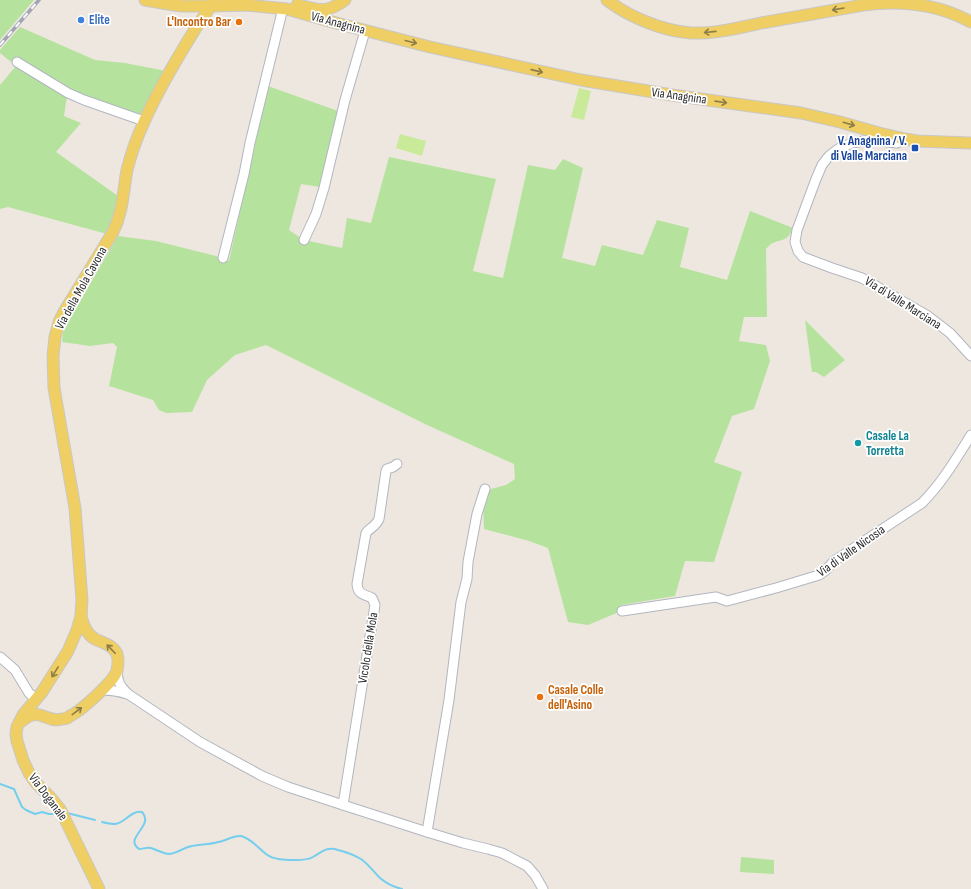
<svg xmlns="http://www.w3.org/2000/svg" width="971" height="889" font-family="'Sofia Sans Condensed',sans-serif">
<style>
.green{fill:#b5e39d}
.pitch{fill:#c8ea99}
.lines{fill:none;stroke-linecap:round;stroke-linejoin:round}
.stream{stroke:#75ceed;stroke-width:2}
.minor-casing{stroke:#b2b6c0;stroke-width:11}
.major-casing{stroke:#c8c8c8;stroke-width:13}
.minor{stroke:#fff;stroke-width:9}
.major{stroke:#efce63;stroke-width:11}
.rail-casing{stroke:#a2a5b6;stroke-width:3.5}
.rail{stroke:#fff;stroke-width:2;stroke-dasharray:6;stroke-linecap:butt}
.oneway{stroke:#8e7d48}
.shop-dot{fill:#3f7fe0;stroke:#fff;stroke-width:1.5}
.food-dot{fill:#e8710a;stroke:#fff;stroke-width:1.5}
.transit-dot{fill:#1a4fb4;stroke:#fff;stroke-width:1.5}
.culture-dot{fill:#0f9aa8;stroke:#fff;stroke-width:1.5}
.labels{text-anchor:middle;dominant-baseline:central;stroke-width:3.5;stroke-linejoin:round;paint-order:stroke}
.shop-label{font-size:13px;font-weight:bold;fill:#366cbe;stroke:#fff;text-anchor:start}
.food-label{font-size:13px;font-weight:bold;fill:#c56008;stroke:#fff;text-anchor:end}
.street-label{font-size:13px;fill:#2c2c2c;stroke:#fff}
.transit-label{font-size:13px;font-weight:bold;fill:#164399;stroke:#fff;text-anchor:end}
.culture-label{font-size:13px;font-weight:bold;fill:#0d838f;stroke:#fff;text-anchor:start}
</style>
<rect width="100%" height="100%" fill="#eee7df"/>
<g class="green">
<path d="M0 0H34L0 40Z"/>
<path d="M20 27 95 60 125 63 166 71 143 117 68 90 64 116 81 123 56 152 118 196V208L107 234 8 207 0 209V85L16 66 0 53V50Z"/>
<path d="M268 86 338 111 320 187 301 184 289 230 304 240 342 248 347 218 371 223 389 157 496 179 473 271 503 278 528 165 555 170 563 159 583 168 562 258 595 266 602 245 643 255 657 220 689 228 680 267 727 280 750 211 793 228C787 243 782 238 771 244 769 245 768 247 766 249L767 317H744L739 341 766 345 770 361 754 409 732 416 714 462 742 472 714 562 685 561 675 596 621 605 619 612 588 625 568 622 548 548C527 539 506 535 484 529L483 501 487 490 506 485 515 479 514 464 427 425 266 345 235 355 207 380 192 412 166 413 159 410 153 400 109 386 117 347 113 343 90 346 62 342 63 333 73 313 118 236 156 241 216 256 229 261Z"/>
<path d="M805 320 845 360 824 377 816 372H812Z"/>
<path d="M741 857 774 860V874L740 872Z"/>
</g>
<g class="pitch">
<path d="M579 88 591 91 584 120 571 117Z"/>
<path d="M400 134 426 141 422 156 396 148Z"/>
</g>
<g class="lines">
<g class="stream">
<path d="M0 784 14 789 22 807 26 810 35 814 42 812 49 814H58"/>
<path d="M67 813 95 820"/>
<path d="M102 822C106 823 111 824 115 824 125 823 131 810 142 812 155 826 123 838 139 849 143 849 147 847 151 848 157 850 162 853 168 854 176 854 182 849 188 847 198 844 209 845 218 842 226 841 233 835 241 836 252 839 258 848 266 854 274 860 285 860 295 860 301 860 308 860 313 857 322 852 327 846 338 850 346 852 354 855 361 859 368 864 374 872 380 878 387 884 394 887 402 889"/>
</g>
<defs>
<g id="minor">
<path d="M17 62 68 93 84 100 144 121"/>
<path d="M905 139 897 143 870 140 852 143 838 149 829 156 822 165 816 179 797 230 795 242 798 251 803 257 832 268 862 278 928 316 950 333 971 356"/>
<path d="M304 240 316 214 324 188 345 100 365 31"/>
<path d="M223 258 244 174 250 143 283 8"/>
<path d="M622 611 716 597 727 601 776 588 819 575 826 570 834 561 922 503C942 483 956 459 971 435"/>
<path d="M0 657 15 670 29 693 36 699"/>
<path d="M117 671C118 683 120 686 128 694L200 742 262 776 288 787 343 805 427 832 463 843 488 849 502 853 527 866 535 875 543 889"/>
<path d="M103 690C112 690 118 691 127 694"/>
<path d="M343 805 375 605 372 598C364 594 358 595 357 584L366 533C370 528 376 526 379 519L386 471 387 469 393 467 397 464"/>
<path d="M427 832 449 700 461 602 467 579 468 562 477 514 485 489"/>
</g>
<g id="major">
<path d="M145 0 168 4 182 6H210L246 5 287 9 336 23 430 47 581 80 672 95 801 113 840 122 879 133 905 139 917 141 971 143"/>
<path d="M607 0C629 17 663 31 691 33 714 34 738 28 761 23 795 17 829 11 863 5 900 0 938 4 971 22"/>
<path d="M297 5C320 9 324 15 345 0"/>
<path d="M22 721C40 705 46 724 62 719 64 719 68 718 70 716 81 711 108 686 115 675 118 670 119 660 117 654 113 645 103 643 95 639 86 634 83 625 81 616"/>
<path d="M99 889 60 809 51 798 36 783 29 773 23 760 17 741 16 734 17 727 23 715 42 692 68 651 77 630 81 616 82 600 75 508 54 388 53 356 55 337 59 322 64 312 113 232C123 212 123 192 127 170 131 154 137 137 144 122 158 90 176 60 194 31 200 21 209 11 213 0"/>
</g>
</defs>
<use href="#minor" class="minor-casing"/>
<use href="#major" class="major-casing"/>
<use href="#minor" class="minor"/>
<use href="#major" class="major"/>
<defs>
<path id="rail" d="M0 45 39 0"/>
</defs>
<use href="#rail" class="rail-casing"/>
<use href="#rail" class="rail"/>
</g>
<defs><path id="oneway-shaft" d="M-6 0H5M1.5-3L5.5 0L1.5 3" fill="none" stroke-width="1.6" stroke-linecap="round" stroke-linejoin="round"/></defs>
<g class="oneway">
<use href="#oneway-shaft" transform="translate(838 9) rotate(170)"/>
<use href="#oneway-shaft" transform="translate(710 32) rotate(174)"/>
<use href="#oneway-shaft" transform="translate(411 42) rotate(14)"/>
<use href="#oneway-shaft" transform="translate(537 71) rotate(13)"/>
<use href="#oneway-shaft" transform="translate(721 102) rotate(8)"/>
<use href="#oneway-shaft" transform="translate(849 124) rotate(16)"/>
<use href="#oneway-shaft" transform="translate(111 649) rotate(-134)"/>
<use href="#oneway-shaft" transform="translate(55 672) rotate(122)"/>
<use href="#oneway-shaft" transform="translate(77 711) rotate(-37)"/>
</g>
<circle class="shop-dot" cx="81" cy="20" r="4"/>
<g class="food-dot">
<circle cx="239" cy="22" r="4"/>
<circle cx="540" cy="697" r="4"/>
</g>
<rect class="transit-dot" x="911" y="144" width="8" height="8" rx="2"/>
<circle class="culture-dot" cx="858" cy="443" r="4"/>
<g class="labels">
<g class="shop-label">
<text x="89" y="20">Elite</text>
</g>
<g class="food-label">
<text x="231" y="22">L'Incontro Bar</text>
<text x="548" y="690" text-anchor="start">Casale Colle<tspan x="548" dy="15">dell'Asino</tspan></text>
</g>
<g class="street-label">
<text transform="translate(338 23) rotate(15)">Via Anagnina</text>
<text transform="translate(679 96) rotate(8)">Via Anagnina</text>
<text transform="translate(81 288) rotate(-61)">Via della Mola Cavona</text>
<text transform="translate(903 303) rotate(32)">Via di Valle Marciana</text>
<text transform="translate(851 551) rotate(-35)">Via di Valle Nicosia</text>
<text transform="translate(368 648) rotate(-81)">Vicolo della Mola</text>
<text transform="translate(48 797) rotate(53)">Via Doganale</text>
</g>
<g class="transit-label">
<text x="907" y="141">V. Anagnina / V.<tspan x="907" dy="15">di Valle Marciana</tspan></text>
</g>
<g class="culture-label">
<text x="866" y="436">Casale La<tspan x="866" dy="15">Torretta</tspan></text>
</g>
</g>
</svg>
